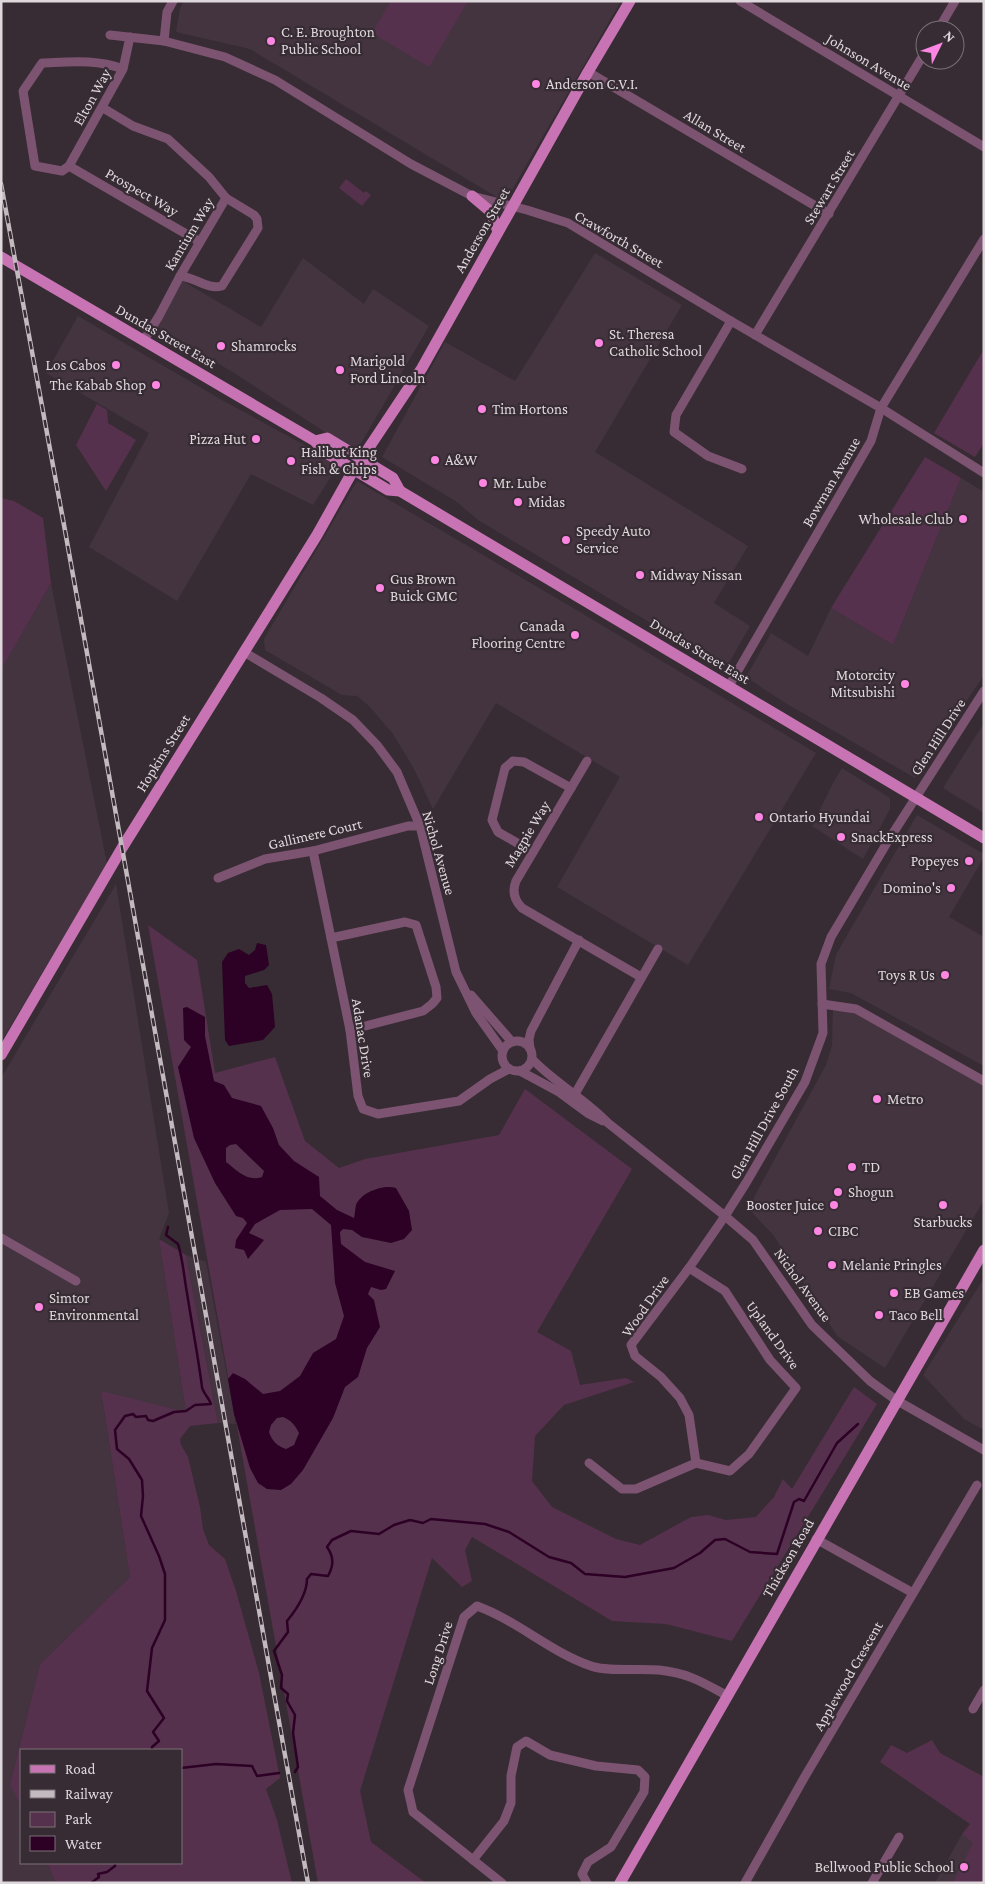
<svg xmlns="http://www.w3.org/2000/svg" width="985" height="1884" font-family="'Crimson Pro',serif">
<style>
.built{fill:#443440}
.green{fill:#56314d}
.water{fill:#2d0025;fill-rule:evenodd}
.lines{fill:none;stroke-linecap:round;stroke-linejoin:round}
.stream{stroke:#2d0025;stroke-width:2.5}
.minor{stroke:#7d5372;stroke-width:9}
.major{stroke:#c874b4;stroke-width:11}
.rail-casing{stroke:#c2babf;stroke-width:4.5}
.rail{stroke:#372c33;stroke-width:2.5;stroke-dasharray:8;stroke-linecap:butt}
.poi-dot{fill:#fd86e2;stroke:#372c33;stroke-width:2}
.labels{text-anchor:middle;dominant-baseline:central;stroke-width:4.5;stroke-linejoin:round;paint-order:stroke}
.poi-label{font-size:15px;fill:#ded7dc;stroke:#372c33;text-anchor:start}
.street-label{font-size:15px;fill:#ded7dc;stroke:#372c33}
</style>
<rect width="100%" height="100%" fill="#372c33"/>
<g class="built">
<path d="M184 1H621L505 202 250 49 176 32 180 9Z"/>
<path d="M595 253 682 305 595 452 748 546 714 603 750 626 726 668 478 520 457 502 382 457 445 342 515 381Z"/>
<path d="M303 258 364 304 373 289 429 326 356 452 234 373 154 325 181 280 261 327Z"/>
<path d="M78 316 222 400 339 464 313 505 251 474 177 601 89 547 149 433 46 373Z"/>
<path d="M961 478 984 492V675L915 778 782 701 746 677 771 633 808 656 831 608 893 645Z"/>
<path d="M357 481 558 599 816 753 688 965 557 887 620 777 496 703 433 809 413 767 393 734 370 707 357 696 342 695 265 650 264 639Z"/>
<path d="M51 583 107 864 1 1042V670Z"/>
<path d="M984 723V813L943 788Z"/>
<path d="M842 768 890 798V809L863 859 812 826 833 783Z"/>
<path d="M917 815 984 854V857L949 917 984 937V1066L851 993 829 989 836 955 842 944Z"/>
<path d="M116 884 169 1213 159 1239 186 1412 101 1392 130 1577 40 1664 10 1783 21 1807V1863H47L56 1883H1V1078Z"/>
<path d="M833 1007 850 1011 984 1083V1200L885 1368 837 1336 774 1236 748 1208 826 1065 832 1046Z"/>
<path d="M186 1255 206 1262 236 1424 218 1423Z"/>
<path d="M984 1278V1430L964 1419 923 1375Z"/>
<path d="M962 1834 984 1851V1883H935Z"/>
</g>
<g class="green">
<path d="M391 1H468L429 67 372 33Z"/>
<path d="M346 179 364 193 366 191 371 195 362 206 339 188Z"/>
<path d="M984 349V443L975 457 934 433Z"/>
<path d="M97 404 107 410 108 423 136 440 106 491 76 445Z"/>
<path d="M925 457 961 478 893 645 831 608Z"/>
<path d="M1 498 14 501 43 518 51 583 1 670Z"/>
<path d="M148 925 197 960 215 1073 275 1057 305 1141 339 1168 365 1159 499 1135 525 1089 632 1169 537 1332 571 1351 580 1385 626 1378 634 1382 564 1405 535 1436 532 1481 552 1507 616 1539 640 1545 691 1517 708 1515 726 1520 756 1517 774 1497 783 1479 792 1489 854 1387 877 1404 732 1641 666 1624 612 1621 472 1537 465 1550 472 1581 462 1587 432 1558 360 1791 371 1842 426 1883H318Z"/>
<path d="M159 1239 186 1255 218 1423 190 1426 180 1439 181 1445 188 1457 200 1507 203 1529 209 1545 225 1559 236 1591 259 1673 280 1778 266 1789 277 1820 292 1883H56L47 1863H181V1750H21V1807L10 1784 40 1664 130 1577 101 1391 186 1412Z"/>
<path d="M932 1740 940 1753 984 1777V1883H953L973 1843 962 1834 970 1824 880 1762 891 1745 907 1753Z"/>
</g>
<g class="water">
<path d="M257 943 266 945 269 965 264 970 245 976V983L249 988 267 985 272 994 275 1027 263 1040 229 1046 225 1040 222 962 228 953 239 949 249 955 255 950Z"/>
<path d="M187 1007 205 1017V1036L214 1081 224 1085 232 1098 261 1106 273 1128 279 1145 294 1161 319 1177 320 1196 337 1210 354 1218C355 1214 355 1209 356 1205 361 1192 384 1184 396 1188L409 1211 412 1230 404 1239 391 1243 362 1237 352 1230 343 1229 340 1232 341 1244 365 1262 395 1271 386 1289 381 1290 371 1287 368 1294 374 1300 380 1327 367 1348 358 1377 345 1387 333 1418 303 1470 291 1484 281 1490 267 1489 258 1483 250 1468 234 1414 228 1379 233 1373 245 1379 263 1394 280 1391 300 1376 313 1353 336 1339 344 1316 335 1283 331 1225 312 1209 280 1210 255 1224 249 1233 264 1240 248 1259 244 1250 235 1248 236 1240 247 1223 243 1218 236 1216 215 1183 194 1138 178 1067 191 1047 184 1040 183 1008ZM236 1144 264 1171 262 1177C247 1182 238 1171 226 1162V1148L230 1145ZM283 1417C291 1420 295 1425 299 1433L294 1445 286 1449C277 1446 272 1441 269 1432L271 1425 277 1418Z"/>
</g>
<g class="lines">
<g class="stream">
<path d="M152 1750V1747L159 1741 153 1732 164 1718 147 1691 152 1648 165 1620V1574L159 1556 141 1516 143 1496 142 1480 129 1459 117 1449 115 1430 125 1416 133 1414 136 1417 146 1416 148 1420 153 1421 174 1412 186 1411 195 1405 211 1404C209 1398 203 1393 202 1387 198 1356 192 1325 187 1293 184 1277 183 1260 178 1244L166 1235 168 1227"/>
<path d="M181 1768 216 1764 252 1766 257 1776 279 1773"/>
<path d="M295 1772 298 1767 293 1733 295 1715 287 1701 288 1694 281 1688 282 1675 274 1651 288 1632 287 1621C296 1610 307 1593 307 1579L311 1574 328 1576C334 1565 334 1557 327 1547L332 1540 351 1531 379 1534 394 1525 410 1520 423 1523 431 1519 485 1524 509 1532 549 1557 571 1563 585 1574 625 1577 674 1568 700 1553 715 1540 725 1539 750 1552 777 1554 794 1502 799 1499 804 1501 837 1443 858 1424"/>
<path d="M91 1883 99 1877 98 1874 107 1872 115 1866V1863"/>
</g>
<g class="minor">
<path d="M740 1 984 147"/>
<path d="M938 30 955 1"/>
<path d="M110 35 164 41 225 57 275 80 411 164 472 196 527 210 568 223 731 321 881 408 984 473"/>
<path d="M164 41 167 12 173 1"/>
<path d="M123 69C96 59 70 62 42 63L23 91 35 166 62 171 69 166 123 69 130 37"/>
<path d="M588 72 829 214"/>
<path d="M103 108 133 126 168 139 209 177 226 198 180 276 159 316 144 340"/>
<path d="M69 166 200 242"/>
<path d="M180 276C195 277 207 290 222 286L258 228 257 219 254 215 226 198"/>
<path d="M731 321 676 415 674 432 708 456 742 469"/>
<path d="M755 335 925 52"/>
<path d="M244 652 321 698 353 720 377 745 397 772 420 826 456 972 476 1013 503 1051"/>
<path d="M729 686 871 441 881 408 984 239"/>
<path d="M587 761 516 881C512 891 514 900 522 908L641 977"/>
<path d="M313 851 350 1030 358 1096 363 1109 378 1114 459 1101 490 1079 509 1069"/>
<path d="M533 852 498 832 492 820 505 768 513 761 524 762 571 788"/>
<path d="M218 878 265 859 313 851 408 826H420"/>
<path d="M331 938 405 922 416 925 436 987 437 998 432 1004 423 1011 350 1030"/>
<path d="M471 995 512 1042"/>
<path d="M822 1004 856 1009 984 1081"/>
<circle cx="517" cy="1056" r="15"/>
<path d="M530 1049 529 1039 531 1031 579 940"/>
<path d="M532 1059C555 1083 585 1099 608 1123L725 1216 753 1240 812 1325 870 1381 896 1400 984 1450"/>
<path d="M520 1071 559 1092 589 1114 603 1121"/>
<path d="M575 1094 658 949"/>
<path d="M1 1238 76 1281"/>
<path d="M689 1268 725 1291 770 1360 796 1388 749 1454 730 1471 696 1463"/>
<path d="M589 1463 622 1489H636L696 1463"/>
<path d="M696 1463 689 1415 680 1398 661 1377 635 1356 631 1345 689 1268 725 1216 746 1183 805 1082 823 1033 821 964 831 937 888 841 984 691"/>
<path d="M816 1539 913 1593"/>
<path d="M973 1709 984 1690"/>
<path d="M473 1860 504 1821 511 1803V1776L517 1747 526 1741 550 1755 596 1766 638 1770 645 1777 644 1792 611 1847 588 1862 582 1874 587 1883"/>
<path d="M502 1883 413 1812 408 1790 464 1617 477 1606C518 1621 550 1652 591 1666 606 1672 641 1668 659 1670 688 1673 702 1682 726 1695"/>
<path d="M745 1883 804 1778 977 1485"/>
<path d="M872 1883 899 1837"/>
</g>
<g class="major">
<path d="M472 196 491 212 498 232"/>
<path d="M1 257 315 441 323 451 388 490 400 491 984 838"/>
<path d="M315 441 327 438 393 478 400 491"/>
<path d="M1 1055 122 848 317 535 350 476 422 368 588 72 630 1"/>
<path d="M620 1883 984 1250"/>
</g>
<defs>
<path id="rail" d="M1 184 64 525 308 1883"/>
</defs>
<use href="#rail" class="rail-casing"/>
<use href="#rail" class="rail"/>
</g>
<g class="poi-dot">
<circle cx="271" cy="41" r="5"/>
<circle cx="536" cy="84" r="5"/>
<circle cx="599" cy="343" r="5"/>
<circle cx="221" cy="346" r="5"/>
<circle cx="116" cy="365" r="5"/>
<circle cx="340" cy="370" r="5"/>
<circle cx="156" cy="385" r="5"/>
<circle cx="482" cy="409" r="5"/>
<circle cx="256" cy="439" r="5"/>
<circle cx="435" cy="460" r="5"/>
<circle cx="291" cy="461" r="5"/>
<circle cx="483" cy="483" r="5"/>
<circle cx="518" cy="502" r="5"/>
<circle cx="963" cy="519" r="5"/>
<circle cx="566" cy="540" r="5"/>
<circle cx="640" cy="575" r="5"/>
<circle cx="380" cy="588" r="5"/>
<circle cx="575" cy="635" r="5"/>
<circle cx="905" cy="684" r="5"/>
<circle cx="759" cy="817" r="5"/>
<circle cx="841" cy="837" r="5"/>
<circle cx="969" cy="861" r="5"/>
<circle cx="951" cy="888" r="5"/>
<circle cx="945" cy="975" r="5"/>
<circle cx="877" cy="1099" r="5"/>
<circle cx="852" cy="1167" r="5"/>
<circle cx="838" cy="1192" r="5"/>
<circle cx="834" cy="1205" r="5"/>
<circle cx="943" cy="1205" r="5"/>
<circle cx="818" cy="1231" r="5"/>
<circle cx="832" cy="1265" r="5"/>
<circle cx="894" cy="1293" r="5"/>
<circle cx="39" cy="1307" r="5"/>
<circle cx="879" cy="1315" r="5"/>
<circle cx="964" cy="1867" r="5"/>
</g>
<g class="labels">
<g class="poi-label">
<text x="281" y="32">C. E. Broughton<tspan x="281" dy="17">Public School</tspan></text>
<text x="546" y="84">Anderson C.V.I.</text>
<text x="609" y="334">St. Theresa<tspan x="609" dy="17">Catholic School</tspan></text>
<text x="231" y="346">Shamrocks</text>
<text x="350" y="361">Marigold<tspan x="350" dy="17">Ford Lincoln</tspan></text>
<text x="106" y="365" text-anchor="end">Los Cabos</text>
<text x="146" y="385" text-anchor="end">The Kabab Shop</text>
<text x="492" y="409">Tim Hortons</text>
<text x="246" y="439" text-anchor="end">Pizza Hut</text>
<text x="301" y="452">Halibut King<tspan x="301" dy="17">Fish &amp; Chips</tspan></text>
<text x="445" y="460">A&amp;W</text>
<text x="493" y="483">Mr. Lube</text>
<text x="528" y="502">Midas</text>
<text x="953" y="519" text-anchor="end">Wholesale Club</text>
<text x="576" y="531">Speedy Auto<tspan x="576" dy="17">Service</tspan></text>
<text x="650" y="575">Midway Nissan</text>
<text x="390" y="579">Gus Brown<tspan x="390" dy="17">Buick GMC</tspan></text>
<text x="565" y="626" text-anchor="end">Canada<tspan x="565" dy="17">Flooring Centre</tspan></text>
<text x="895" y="675" text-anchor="end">Motorcity<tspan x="895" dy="17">Mitsubishi</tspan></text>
<text x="769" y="817">Ontario Hyundai</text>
<text x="851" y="837">SnackExpress</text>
<text x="959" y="861" text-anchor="end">Popeyes</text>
<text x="941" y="888" text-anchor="end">Domino's</text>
<text x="935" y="975" text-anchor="end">Toys R Us</text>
<text x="887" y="1099">Metro</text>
<text x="862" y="1167">TD</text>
<text x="848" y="1192">Shogun</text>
<text x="824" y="1205" text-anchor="end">Booster Juice</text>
<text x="943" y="1222" text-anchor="middle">Starbucks</text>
<text x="828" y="1231">CIBC</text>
<text x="842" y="1265">Melanie Pringles</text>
<text x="904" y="1293">EB Games</text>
<text x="49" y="1298">Simtor<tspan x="49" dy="17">Environmental</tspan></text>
<text x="889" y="1315">Taco Bell</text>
<text x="954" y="1867" text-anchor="end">Bellwood Public School</text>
</g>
<g class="street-label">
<text transform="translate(869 62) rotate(31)">Johnson Avenue</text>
<text transform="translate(92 97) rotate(-61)">Elton Way</text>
<text transform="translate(715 131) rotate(31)">Allan Street</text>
<text transform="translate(829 187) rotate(-59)">Stewart Street</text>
<text transform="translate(142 192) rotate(30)">Prospect Way</text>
<text transform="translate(482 230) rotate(-60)">Anderson Street</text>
<text transform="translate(189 234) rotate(-59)">Kantium Way</text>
<text transform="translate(619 239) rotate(30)">Crawforth Street</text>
<text transform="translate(166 336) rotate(30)">Dundas Street East</text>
<text transform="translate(831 482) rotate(-60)">Bowman Avenue</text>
<text transform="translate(700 651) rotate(31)">Dundas Street East</text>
<text transform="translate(938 737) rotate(-57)">Glen Hill Drive</text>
<text transform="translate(163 753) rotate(-58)">Hopkins Street</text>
<text transform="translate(315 834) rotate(-13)">Gallimere Court</text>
<text transform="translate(527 834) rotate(-59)">Magpie Way</text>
<text transform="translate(439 853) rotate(74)">Nichol Avenue</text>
<text transform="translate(363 1038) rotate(81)">Adanac Drive</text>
<text transform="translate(764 1123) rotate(-61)">Glen Hill Drive South</text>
<text transform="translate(803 1285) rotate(54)">Nichol Avenue</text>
<text transform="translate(645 1306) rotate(-55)">Wood Drive</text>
<text transform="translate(773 1335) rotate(54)">Upland Drive</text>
<text transform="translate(788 1558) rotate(-60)">Thickson Road</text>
<text transform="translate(438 1653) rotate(-72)">Long Drive</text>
<text transform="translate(848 1676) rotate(-60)">Applewood Crescent</text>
</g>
</g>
<rect width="985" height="1884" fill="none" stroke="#ded7dc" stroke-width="5"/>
<rect x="20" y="1749" width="162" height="115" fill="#372c33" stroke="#7a7077"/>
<rect x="30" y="1765" width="25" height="8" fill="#c874b4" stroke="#7a7077"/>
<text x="65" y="1774" font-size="15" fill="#ded7dc">Road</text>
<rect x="30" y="1790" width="25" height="8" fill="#c2babf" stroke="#7a7077"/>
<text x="65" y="1799" font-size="15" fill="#ded7dc">Railway</text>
<rect x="30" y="1812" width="25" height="15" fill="#56314d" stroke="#7a7077"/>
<text x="65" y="1824" font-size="15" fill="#ded7dc">Park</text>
<rect x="30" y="1836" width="25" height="15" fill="#2d0025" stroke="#7a7077"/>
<text x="65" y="1849" font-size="15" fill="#ded7dc">Water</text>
<g transform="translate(940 45) rotate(48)"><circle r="24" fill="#372c33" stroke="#7a7077"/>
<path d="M0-4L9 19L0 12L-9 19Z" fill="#fd86e2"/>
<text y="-8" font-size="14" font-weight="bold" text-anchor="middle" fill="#ded7dc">N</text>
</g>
</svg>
